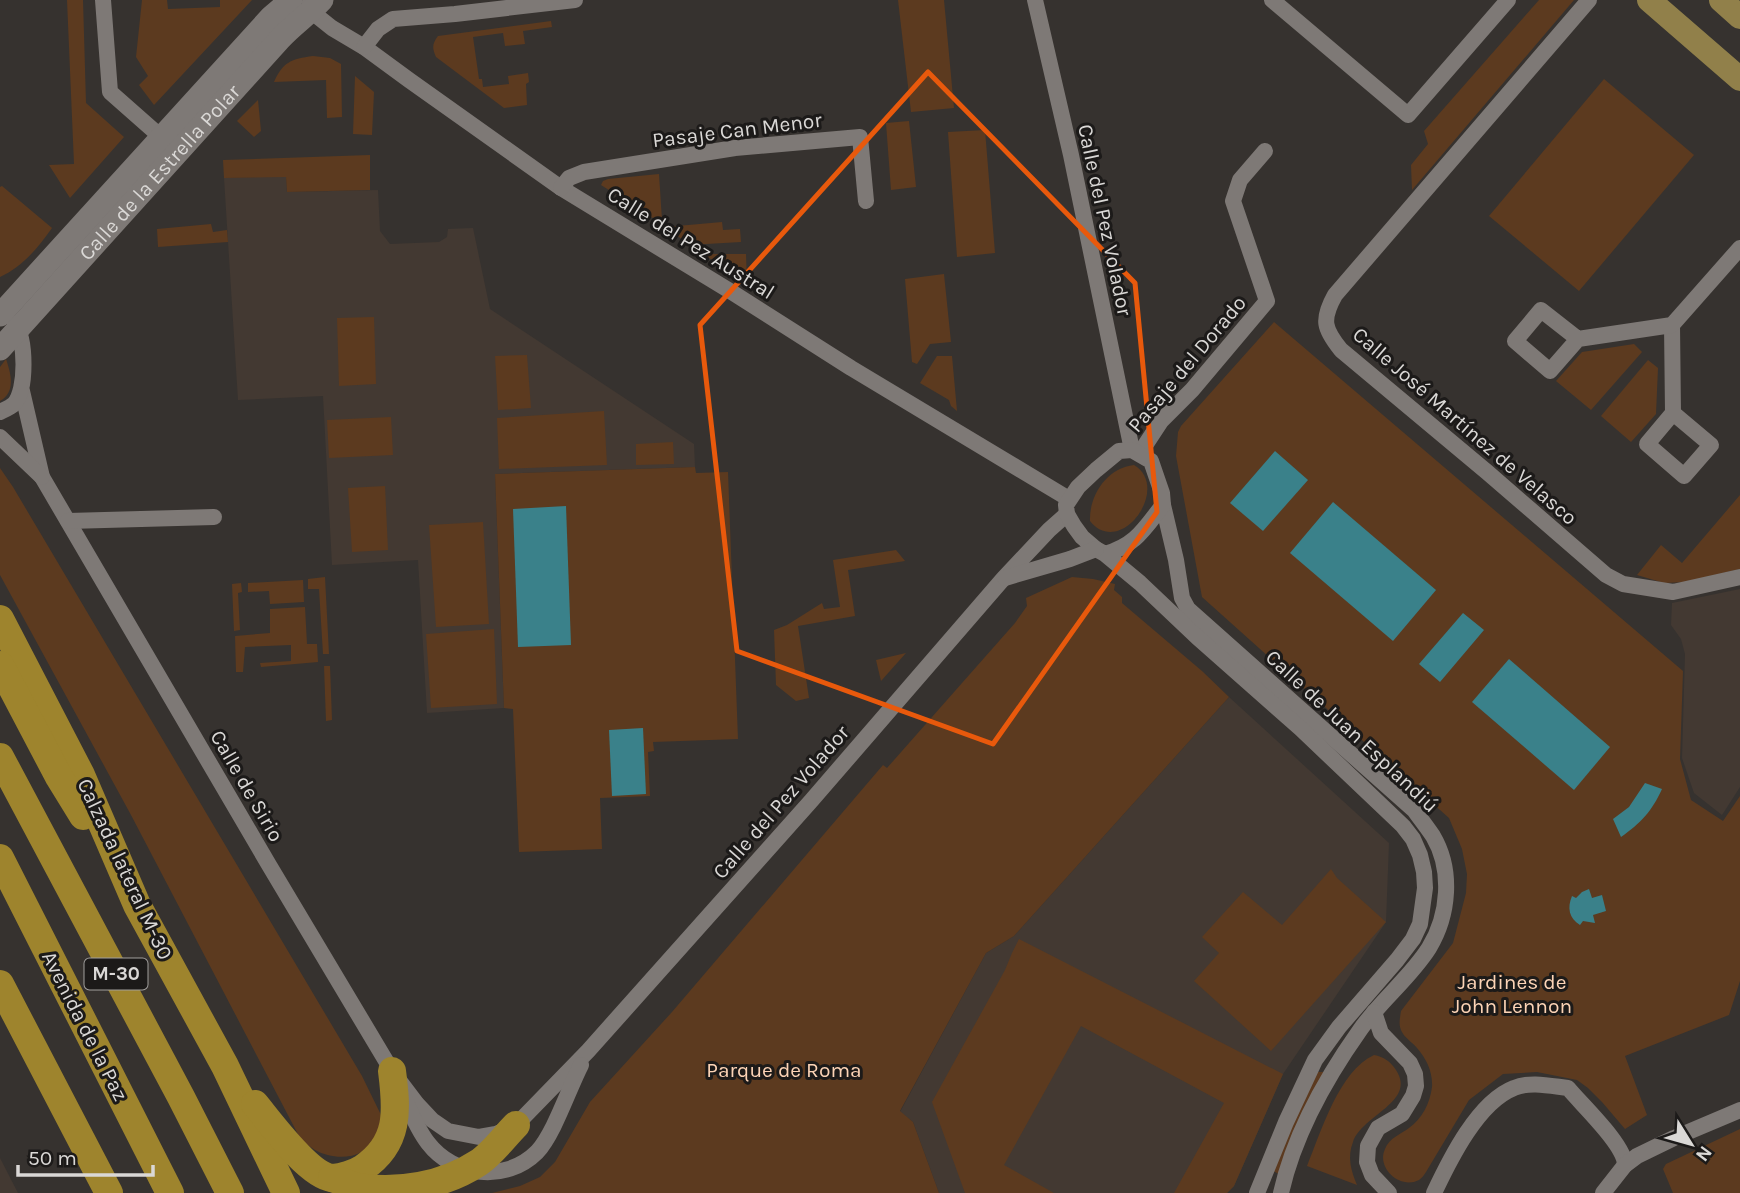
<svg xmlns="http://www.w3.org/2000/svg" width="1740" height="1193" font-family="Karla,sans-serif">
<style>
.built{fill:#433932}
.green{fill:#5c3a1f}
.water{fill:#3a818a}
.lines{fill:none;stroke-linecap:round;stroke-linejoin:round}
.minor{stroke:#7e7976;stroke-width:16}
.secondary{stroke:#7e7976;stroke-width:23}
.primary{stroke:#91804a;stroke-width:24}
.motorway{stroke:#9e842d;stroke-width:28}
.marked{fill:none;stroke:#e8590c;stroke-width:5;stroke-linejoin:round}
.labels{text-anchor:middle;dominant-baseline:central;stroke-width:6;stroke-linejoin:round;paint-order:stroke}
.shield{fill:#1c1a19;stroke:#a19f9d;stroke-width:2}
.shield-label{font-size:19px;font-weight:bold;fill:#dad8d6}
.street-label{font-size:21px;fill:#dad8d6;stroke:#1c1a19}
.park-label{font-size:21px;fill:#fdd4b6;stroke:#1c1a19}
</style>
<rect width="100%" height="100%" fill="#36322f"/>
<g class="built">
<path d="M286 176 287 192 378 190 380 231 390 244 439 242 447 237 448 229 473 228 490 309 694 444 695 467 495 474 504 708 427 713 418 560 332 565 323 396 238 400 224 178Z"/>
<path d="M1740 589V787L1722 815 1694 793 1682 758 1685 654 1681 639 1671 625 1672 603Z"/>
<path d="M1229 697 1389 843 1386 922 1283 1074 1234 1186 1227 1193H939L913 1122 900 1112 986 953 1014 936Z"/>
<path d="M0 1158 18 1193H0Z"/>
</g>
<g class="green">
<path d="M67 0H83L86 103 124 137 70 198 49 165 74 164Z"/>
<path d="M142 0H167L168 9 220 7V0H252L154 105 139 85 148 76 136 57Z"/>
<path d="M898 0H944L954 108 911 112Z"/>
<path d="M1539 0H1574L1412 190 1411 165 1428 144 1424 131Z"/>
<path d="M551 21 552 27 523 31 525 44 505 46 503 33 473 37 479 79H482L483 87 509 84 508 76 528 73 529 82 526 84 527 105 504 108 436 57C432 48 432 44 438 36Z"/>
<path d="M313 56 330 58 341 64 342 117 327 118 326 80 274 82C283 62 291 59 313 56Z"/>
<path d="M355 76 374 92 372 135 353 134Z"/>
<path d="M1604 79 1694 155 1579 291 1489 216Z"/>
<path d="M258 100 261 131 254 137 237 121Z"/>
<path d="M909 121 916 187 891 190 886 123Z"/>
<path d="M985 130 995 253 957 257 948 132Z"/>
<path d="M370 155V190L287 192 286 177 224 178 223 160Z"/>
<path d="M659 174 662 220H656L601 185 603 181 608 179Z"/>
<path d="M2 186 52 228C38 248 22 267 0 277V187Z"/>
<path d="M722 222 723 230 740 229 741 242 689 245 666 227Z"/>
<path d="M211 224 213 232 227 230 228 242 158 247 157 229Z"/>
<path d="M703 254H746L747 283Z"/>
<path d="M944 274 951 342 930 344 917 364 912 362 905 279Z"/>
<path d="M374 317 376 384 339 386 337 318Z"/>
<path d="M1274 322 1683 671 1680 759 1691 800 1723 821 1740 796V981L1729 1015 1625 1056 1647 1115 1625 1129 1602 1102 1588 1088 1577 1080 1537 1072 1503 1074 1469 1100 1426 1172C1424 1175 1422 1178 1419 1180 1400 1190 1376 1168 1385 1149 1389 1138 1401 1134 1409 1128 1422 1119 1430 1103 1432 1087 1433 1072 1426 1058 1417 1048 1412 1042 1405 1038 1402 1032 1398 1025 1400 1018 1401 1011L1453 943 1466 893 1467 874 1462 849 1449 818 1202 597 1176 456 1178 432 1181 426Z"/>
<path d="M1634 344 1642 352 1591 410 1556 381 1582 352Z"/>
<path d="M527 355 531 408 498 410 495 356Z"/>
<path d="M937 356H952L957 411 951 406 949 400 920 383Z"/>
<path d="M6 359C11 374 16 392 0 401V367Z"/>
<path d="M1648 360 1658 368 1656 414 1631 442 1601 416Z"/>
<path d="M604 411 607 465 499 469 497 418Z"/>
<path d="M391 417 393 455 329 458 327 420Z"/>
<path d="M673 442 674 464 636 465V444Z"/>
<path d="M1134 465C1172 488 1120 559 1090 521 1089 495 1107 468 1134 465Z"/>
<path d="M695 467 696 473 728 472 738 739 653 742 654 751 648 752 650 796 600 798 602 849 519 852 513 709 504 708 495 474Z"/>
<path d="M0 468 13 487 362 1076 381 1115C380 1122 379 1130 375 1137 365 1160 335 1161 315 1150 310 1147 305 1143 301 1140L131 815 0 575Z"/>
<path d="M385 486 388 550 352 552 348 488Z"/>
<path d="M1740 495V569L1685 582 1664 583 1637 575 1661 545 1682 563Z"/>
<path d="M483 522 489 624 436 627 429 525Z"/>
<path d="M896 550 905 561 848 570 855 616 798 626 809 698 796 701 776 685 774 630 787 625 822 603 824 609 840 607 833 560Z"/>
<path d="M325 577 329 654H323L319 589H308V579Z"/>
<path d="M1072 577 1093 579 1115 584 1114 590 1122 597V603L1202 671 1229 697 1014 936 986 953 900 1111 913 1122 939 1193H492L520 1186 540 1177 555 1162 590 1102 672 1012 883 765 887 768 1015 623 1027 606 1026 598Z"/>
<path d="M303 580 304 602 270 604 269 591 248 592V583Z"/>
<path d="M241 583 242 592 238 593 240 630 234 631 232 584Z"/>
<path d="M305 607 307 644H317L318 662 261 667 260 663 291 661V645L245 647 243 672H236L235 636 270 633V609Z"/>
<path d="M494 629 497 704 431 708 426 634Z"/>
<path d="M906 653 881 681 876 660Z"/>
<path d="M324 666H330L332 720 326 721Z"/>
<path d="M1331 869 1337 878 1386 922 1271 1051 1194 981 1219 953 1202 937 1243 892 1282 925Z"/>
<path d="M1019 939 1283 1074 1234 1186 1227 1193H1174L1224 1103 1081 1026 1004 1165 1054 1193H965L932 1102 1005 970 1012 953Z"/>
<path d="M1374 1055C1384 1057 1390 1061 1396 1070 1417 1102 1362 1115 1353 1142 1347 1157 1351 1171 1357 1185L1307 1166C1321 1132 1339 1071 1374 1055Z"/>
<path d="M1318 1072H1325L1279 1174 1273 1171 1290 1128Z"/>
<path d="M1740 1129V1193H1673L1663 1169 1666 1164Z"/>
</g>
<g class="water">
<path d="M1275 451 1308 480 1263 531 1230 503Z"/>
<path d="M1333 502 1436 590 1393 641 1290 553Z"/>
<path d="M566 506 571 645 518 647 513 509Z"/>
<path d="M1463 613 1484 630 1440 682 1419 664Z"/>
<path d="M1509 659 1610 747 1574 790 1472 702Z"/>
<path d="M643 728 646 794 612 796 609 730Z"/>
<path d="M1645 783 1662 789C1652 811 1641 823 1621 837L1613 819 1629 807Z"/>
<path d="M1589 889 1592 898 1602 895 1606 911 1593 915 1595 923 1583 921 1580 925C1569 918 1567 908 1572 896L1576 898 1582 892Z"/>
</g>
<g class="lines">
<g class="minor">
<path d="M103 0 110 92 161 137"/>
<path d="M1035 0 1071 155 1132 450"/>
<path d="M1272 0 1408 115 1508 0"/>
<path d="M1589 0 1335 295C1321 320 1324 329 1341 350L1487 472 1606 575 1623 584 1673 592 1740 577"/>
<path d="M310 2 312 12 332 28 364 47 409 80 561 188 730 291 851 368 1069 499"/>
<path d="M364 47 378 29 393 19 455 14 575 0"/>
<path d="M561 188 569 178 584 172 735 148 860 137 866 201"/>
<path d="M1672 325 1673 413 1647 444 1684 476 1711 445 1673 413"/>
<path d="M1578 339 1541 310 1515 341 1550 371 1578 339 1672 325 1740 248"/>
<path d="M22 391 42 477 269 865 392 1071 417 1104 432 1120 448 1131 479 1137 496 1134 516 1125 588 1051 811 801 1003 579 1049 530 1067 514"/>
<path d="M0 412C4 410 11 407 14 404 27 390 26 339 15 324"/>
<path d="M0 437 42 477"/>
<path d="M1140 453 1161 421 1192 390 1267 301 1233 201 1240 180 1265 151"/>
<path d="M1163 505 1176 560 1182 598 1188 609 1414 810C1420 818 1427 827 1433 836 1453 870 1449 915 1429 948 1410 978 1380 1001 1360 1030 1326 1078 1294 1135 1281 1193"/>
<path d="M68 521 214 517"/>
<path d="M1105 554C1136 545 1144 529 1163 505L1162 493 1151 461 1132 450 1119 451 1096 470 1078 487 1066 505 1067 514 1074 526 1082 537 1096 549 1105 554 1140 583 1197 637 1300 728 1403 826 1413 839 1420 855 1424 872 1425 888 1420 924 1413 939 1397 960 1339 1027 1315 1060 1286 1122 1257 1193"/>
<path d="M1005 578 1070 559 1096 549"/>
<path d="M1374 1012 1381 1033 1410 1063 1415 1074 1416 1086 1413 1096 1402 1114 1378 1128 1368 1146 1367 1162 1372 1175 1389 1193"/>
<path d="M403 1095C410 1111 417 1129 428 1143 454 1177 506 1183 537 1152 554 1134 569 1088 581 1065"/>
<path d="M1434 1193C1450 1159 1478 1102 1514 1088 1530 1081 1551 1086 1568 1088 1582 1105 1625 1145 1625 1165"/>
<path d="M1603 1193 1625 1165 1637 1156 1674 1138 1740 1110"/>
</g>
<g class="secondary">
<path d="M0 315 271 17 291 0"/>
<path id="s1" d="M0 349 280 39C293 25 309 14 322 0"/>
</g>
<g class="primary">
<path d="M1649 0 1740 79"/>
<path d="M1721 0 1740 17"/>
</g>
<g class="motorway">
<path d="M0 619 81 775 137 905 225 1066 286 1193"/>
<path d="M0 665 59 777 83 816"/>
<path d="M0 757 181 1097 230 1193"/>
<path d="M0 858 170 1193"/>
<path d="M0 984 109 1193"/>
<path d="M255 1104C270 1122 308 1175 332 1178 342 1178 355 1173 363 1168 400 1143 397 1110 392 1071"/>
<path d="M332 1178C340 1181 349 1184 358 1187 398 1193 443 1186 478 1163 492 1154 504 1137 516 1125"/>
</g>
</g>
<path class="marked" d="M928 72 1135 283 1157 512 993 744 737 651 700 325Z"/>
<g class="labels">
<rect class="shield" x="84.5" y="958.5" width="63" height="31" rx="5"/>
<g class="shield-label">
<text x="116" y="974">M-30</text>
</g>
<g class="street-label">
<text transform="translate(737 130) rotate(-7)">Pasaje Can Menor</text>
<text stroke="none"><textPath href="#s1" startOffset="238">Calle de la Estrella Polar</textPath></text>
<text transform="translate(1105 220) rotate(78)">Calle del Pez Volador</text>
<text transform="translate(691 243) rotate(32)">Calle del Pez Austral</text>
<text transform="translate(1187 364) rotate(-50)">Pasaje del Dorado</text>
<text transform="translate(1465 426) rotate(41)">Calle José Martínez de Velasco</text>
<text transform="translate(1352 731) rotate(43)">Calle de Juan Esplandiú</text>
<text transform="translate(247 786) rotate(60)">Calle de Sirio</text>
<text transform="translate(781 802) rotate(-49)">Calle del Pez Volador</text>
<text transform="translate(125 869) rotate(65)">Calzada lateral M-30</text>
<text transform="translate(85 1026) rotate(63)">Avenida de la Paz</text>
</g>
<g class="park-label">
<text x="1512" y="982">Jardines de<tspan x="1512" dy="24">John Lennon</tspan></text>
<text x="784" y="1070">Parque de Roma</text>
</g>
</g>
<g transform="translate(1691 1144) rotate(127)" stroke="#1c1a19" stroke-width="5" paint-order="stroke">
<path d="M0-5L12 26L0 18L-12 26Z" fill="#dad8d6"/>
<text y="-10" font-size="19" font-weight="bold" text-anchor="middle" fill="#dad8d6">N</text>
</g>
<path d="M18 1165v10h135v-10" fill="none" stroke="#dad8d6" stroke-width="3.5"/>
<text x="28" y="1165" font-size="21" fill="#dad8d6" stroke="#1c1a19" stroke-width="5" paint-order="stroke">50 m</text>
</svg>
